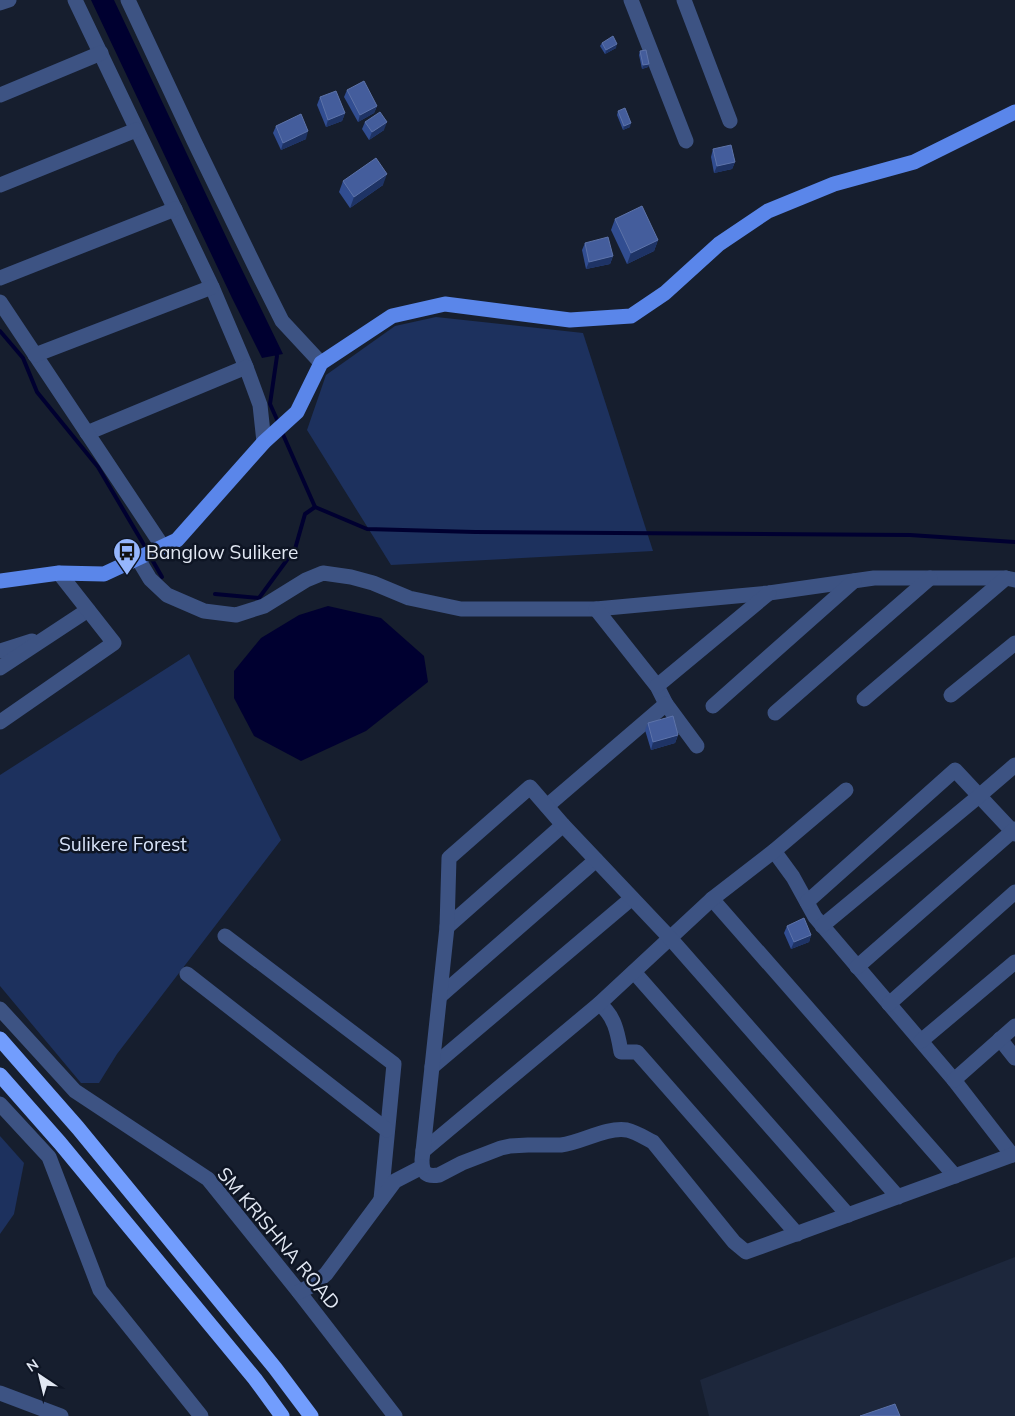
<svg xmlns="http://www.w3.org/2000/svg" width="1015" height="1416" font-family="Mulish,sans-serif">
<style>
.built{fill:#1d273c}
.green{fill:#1d315e}
.water{fill:#000030}
.lines{fill:none;stroke-linecap:round;stroke-linejoin:round}
.stream{stroke:#000030;stroke-width:4}
.minor{stroke:#3d5383;stroke-width:15}
.major{stroke:#5a86ea;stroke-width:15}
.highway{stroke:#729dfd;stroke-width:15}
.wall{fill:#314d91}
.shaded-wall{fill:#1e3365}
.building{fill:#445d9c;stroke:#5d73a9}
.labels{text-anchor:middle;dominant-baseline:central;stroke-width:5;stroke-linejoin:round;paint-order:stroke}
.poi-label{font-size:19px;fill:#e1e7f2;stroke:#0e1524;text-anchor:start}
.park-label{font-size:19px;fill:#d9e4f9;stroke:#0e1524}
.street-label{font-size:19px;fill:#e1e7f2;stroke:#0e1524}
</style>
<rect width="100%" height="100%" fill="#161e2e"/>
<path class="built" d="M1015 1257V1416H709L700 1380Z"/>
<g class="green">
<path d="M436 317 583 333 653 551 391 565 307 430 326 375 395 326Z"/>
<path d="M189 654 281 840 117 1054 99 1083H81L0 986V775Z"/>
<path d="M0 1136 24 1163 14 1214 0 1234Z"/>
</g>
<g class="water">
<path d="M91 0H114L230 245 283 354 262 358 232 298Z"/>
<path d="M328 606 381 618 424 656 428 682 366 731 301 761 254 736 234 698V671L261 638 299 615Z"/>
</g>
<g class="lines">
<g class="stream">
<path d="M0 331 23 358 37 392 98 467 147 550"/>
<path d="M275 351 277 356 270 404 279 424"/>
<path d="M281 430 315 507 367 529 475 532 910 535 1015 542"/>
<path d="M150 556 162 577"/>
<path d="M215 594 259 598 295 549 305 514 315 507"/>
</g>
<g class="minor">
<path d="M75 0 212 287 246 367 87 433"/>
<path d="M128 0 194 141 261 279 282 321 321 363"/>
<path d="M631 0 686 141"/>
<path d="M684 0 730 121"/>
<path d="M0 3 9 0"/>
<path d="M0 95 101 53"/>
<path d="M0 185 136 130"/>
<path d="M0 278 175 209"/>
<path d="M0 302 163 547"/>
<path d="M35 355 212 287"/>
<path d="M246 367 260 405 264 442"/>
<path d="M138 559 150 579 167 595 204 611 236 615 264 606 306 580 323 573 351 577 373 583 409 598 461 609H596L769 593 874 578H1006L1015 580"/>
<path d="M596 609 657 686 666 704 697 746"/>
<path d="M0 651 32 641"/>
<path d="M0 668 88 610"/>
<path d="M657 686 769 593"/>
<path d="M951 695 1015 643"/>
<path d="M864 699 1006 578"/>
<path d="M713 706 854 581"/>
<path d="M775 713 930 578"/>
<path d="M0 722 114 643 59 573"/>
<path d="M547 806 666 704"/>
<path d="M774 851 793 877 815 917 954 1080 1012 1155"/>
<path d="M712 899 955 1176"/>
<path d="M807 902 955 770 1015 834"/>
<path d="M822 926 979 796 1015 765"/>
<path d="M447 927 563 825"/>
<path d="M225 936 394 1064 381 1199"/>
<path d="M857 967 1015 829"/>
<path d="M634 972 848 1215"/>
<path d="M187 974 387 1130"/>
<path d="M440 996 596 860"/>
<path d="M599 1004C615 1015 618 1035 621 1052H637L797 1234"/>
<path d="M889 1004 1015 892"/>
<path d="M0 1009 75 1091 208 1179 299 1292 395 1416"/>
<path d="M1000 1039 1015 1058"/>
<path d="M921 1041 1015 962"/>
<path d="M432 1067 632 898"/>
<path d="M954 1080 1015 1026"/>
<path d="M0 1104 49 1157 100 1290 201 1416"/>
<path d="M423 1151 599 1004 712 899 774 851 846 790"/>
<path d="M898 1197 670 938 563 825 530 787 449 858 447 927 422 1160C422 1173 426 1177 439 1175L462 1163 501 1148 510 1146 528 1145H561C583 1142 605 1127 627 1130 636 1132 645 1138 653 1142L734 1242 746 1252 1015 1154"/>
<path d="M299 1292 313 1285 326 1274 395 1181 422 1167"/>
<path d="M0 1393 61 1416"/>
</g>
<path class="major" d="M0 581 59 573 104 574 177 540 264 442 297 412 321 363 392 316 445 304 570 320 631 316 665 293 719 244 768 211 834 184 914 162 1015 112"/>
<g class="highway">
<path d="M0 1039 78 1128 275 1368 311 1416"/>
<path d="M0 1075 60 1143 255 1379 282 1416"/>
</g>
</g>
<g class="wall">
<path d="M602 43 616 48 605 54 600 46Z"/>
<path d="M640 51 649 64 648 67 642 69 639 55Z"/>
<path d="M347 90 377 106 374 113 358 122 344 97Z"/>
<path d="M320 97 345 113 342 121 326 127 317 105Z"/>
<path d="M618 111 630 127 623 130 617 115Z"/>
<path d="M365 122 384 130 369 140 362 129Z"/>
<path d="M276 126 306 139 281 150 273 133Z"/>
<path d="M713 149 735 162 732 169 714 173 711 157Z"/>
<path d="M343 181 383 185 350 208 339 192Z"/>
<path d="M615 219 658 240 654 251 627 264 611 230Z"/>
<path d="M585 243 613 256 610 264 586 269 582 250Z"/>
<path d="M648 723 678 735 675 743 651 750 645 730Z"/>
<path d="M787 926 811 935 809 942 791 949 784 933Z"/>
</g>
<g class="shaded-wall">
<path d="M617 44 616 48 605 54 606 50Z"/>
<path d="M649 64 648 67 642 69 643 65Z"/>
<path d="M377 106 374 113 358 122 360 115Z"/>
<path d="M345 113 342 121 326 127 328 120Z"/>
<path d="M387 122 384 130 369 140 372 132Z"/>
<path d="M631 123 630 127 623 130 624 126Z"/>
<path d="M308 131 306 139 281 150 283 143Z"/>
<path d="M735 162 732 169 714 173 717 166Z"/>
<path d="M387 174 383 185 350 208 354 197Z"/>
<path d="M658 240 654 251 627 264 631 253Z"/>
<path d="M613 256 610 264 586 269 589 262Z"/>
<path d="M678 735 675 743 651 750 653 742Z"/>
<path d="M811 935 809 942 791 949 794 942Z"/>
</g>
<g class="building">
<path d="M613 36 617 44 606 50 602 43Z"/>
<path d="M646 50 649 64 643 65 640 51Z"/>
<path d="M364 81 377 106 360 115 347 90Z"/>
<path d="M336 91 345 113 328 120 320 97Z"/>
<path d="M625 108 631 123 624 126 618 111Z"/>
<path d="M380 112 387 122 372 132 365 122Z"/>
<path d="M301 114 308 131 283 143 276 126Z"/>
<path d="M731 145 735 162 717 166 713 149Z"/>
<path d="M376 158 387 174 354 197 343 181Z"/>
<path d="M642 206 658 240 631 253 615 219Z"/>
<path d="M608 237 613 256 589 262 585 243Z"/>
<path d="M673 716 678 735 653 742 648 723Z"/>
<path d="M804 918 811 935 794 942 787 926Z"/>
<path d="M895 1404 900 1416H860Z"/>
</g>
<defs>
<symbol id="bus-pin" viewBox="-11 -11 22 30"><path d="M0 17L-7.5 6A9.5 9.5 0 1 1 7.5 6Z" fill="#95b6fd" stroke="#0e1524"/><path d="M-5-6H5V4H4V6H2V4H-2V6H-4V4H-5ZM-3.5-4V0h7V-4ZM-3.5 1.2v1.5H-2V1.2ZM2 1.2v1.5H3.5V1.2Z" fill="#111"/></symbol>
</defs>
<g fill-rule="evenodd">
<use href="#bus-pin" x="111" y="536" width="32" height="43"/>
</g>
<g class="labels">
<g class="poi-label">
<text x="146" y="552">Banglow Sulikere</text>
</g>
<g class="park-label">
<text x="123" y="844">Sulikere Forest</text>
</g>
<g class="street-label">
<text transform="translate(279 1238) rotate(50)">SM KRISHNA ROAD</text>
</g>
</g>
<g transform="translate(40 1376) rotate(325)" stroke="#0e1524" stroke-width="4" paint-order="stroke">
<path d="M0-4L9 19L0 12L-9 19Z" fill="#e1e7f2"/>
<text y="-8" font-size="14" font-weight="bold" text-anchor="middle" fill="#e1e7f2">N</text>
</g>
</svg>
